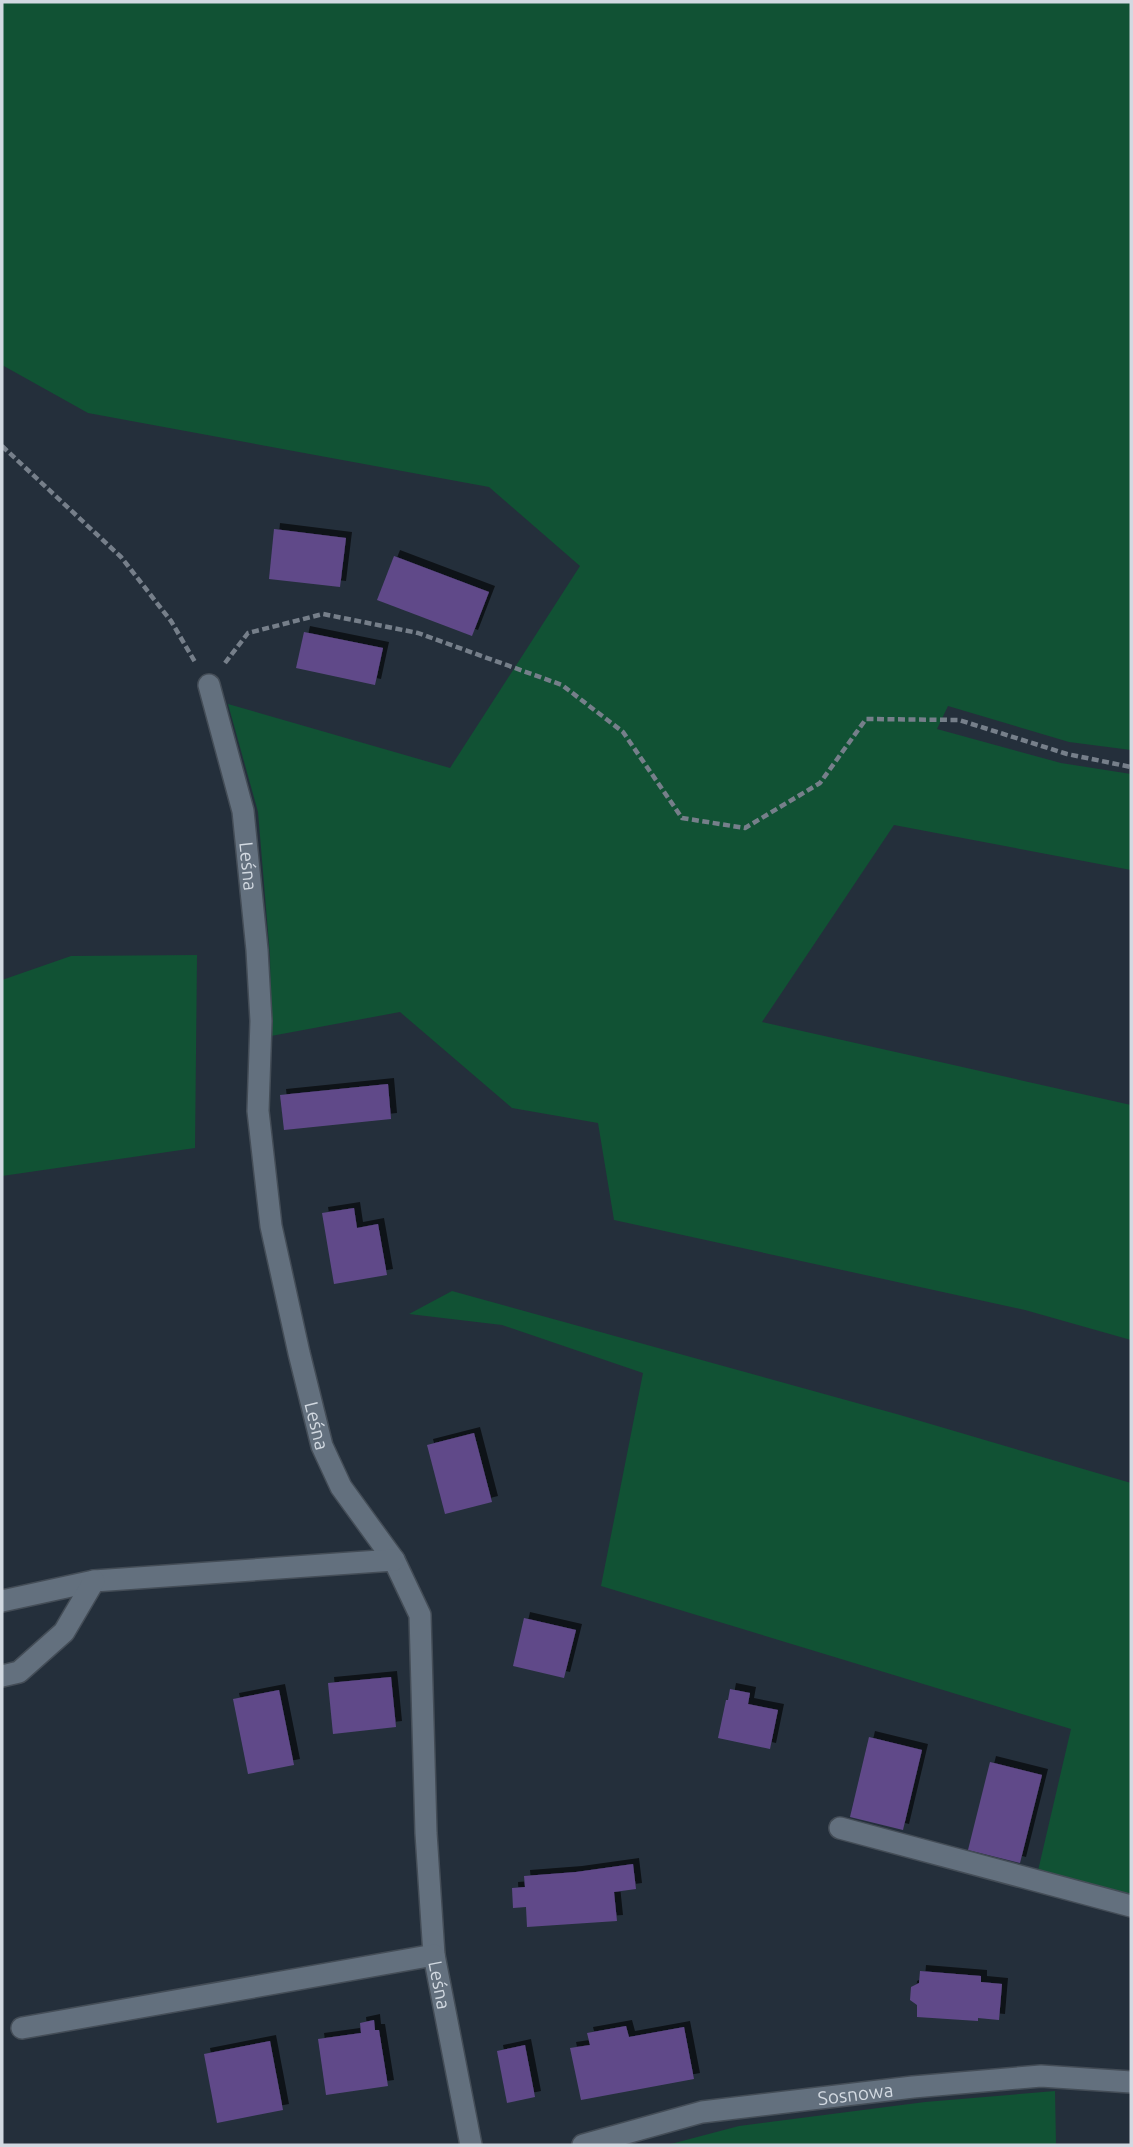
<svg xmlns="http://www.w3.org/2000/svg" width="1133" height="2147" font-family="Ubuntu,sans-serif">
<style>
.green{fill:#115234}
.building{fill:#604a89;filter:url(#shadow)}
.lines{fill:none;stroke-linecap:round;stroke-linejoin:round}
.minor-casing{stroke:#444d57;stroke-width:24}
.path{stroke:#767f8a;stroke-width:4.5;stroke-dasharray:7 3.5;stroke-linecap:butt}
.minor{stroke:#63707e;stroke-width:21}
.labels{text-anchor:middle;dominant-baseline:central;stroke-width:5;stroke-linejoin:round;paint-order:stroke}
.street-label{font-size:19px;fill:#d2d9e1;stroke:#1a2531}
</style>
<defs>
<filter id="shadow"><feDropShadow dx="6" dy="-6" stdDeviation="0" flood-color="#0009"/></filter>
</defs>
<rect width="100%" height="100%" fill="#242f3b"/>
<g class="green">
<path d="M2 2H1131V750L1069 742 948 706 937 729 1061 763 1131 774V870L894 825 762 1022 1131 1105V1340L1025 1310 614 1220 598 1123 512 1108 400 1012 271 1036 270 956 258 812 228 704 450 768 580 566 489 487 88 413 2 365Z"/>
<path d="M197 955 195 1148 2 1176V980L71 956Z"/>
<path d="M452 1291 900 1415 1131 1483V1902L1037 1875 1071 1729 601 1586 643 1373 502 1325 409 1314Z"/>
<path d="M1055 2091 1056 2145H667L739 2126 925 2102Z"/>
</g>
<g class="building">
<path d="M274 529 346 538 340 587 269 579Z"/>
<path d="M394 556 489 592 472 636 377 600Z"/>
<path d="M304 632 383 648 375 685 296 668Z"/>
<path d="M388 1084 391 1119 284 1130 280 1095Z"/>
<path d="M354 1208 357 1228 378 1224 387 1275 334 1284 322 1213Z"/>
<path d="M474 1433 492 1502 445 1514 427 1445Z"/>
<path d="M524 1618 576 1630 564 1678 513 1666Z"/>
<path d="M391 1677 396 1727 333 1734 328 1683Z"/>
<path d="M730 1689 750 1693 748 1704 778 1710 770 1749 718 1738 726 1700H728Z"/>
<path d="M279 1690 294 1765 248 1774 233 1699Z"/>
<path d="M869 1737 922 1750 903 1830 850 1817Z"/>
<path d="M990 1762 1042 1775 1020 1863 968 1850Z"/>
<path d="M633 1864 636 1889 614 1892 617 1921 527 1927 526 1907 513 1908 512 1888 525 1887 524 1876 576 1872Z"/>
<path d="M920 1971 981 1976V1982L1002 1984 999 2020 978 2018V2021L917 2017V2005L910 2000 911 1987 919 1983Z"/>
<path d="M374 2020 375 2030H379L388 2086 326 2095 318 2039 361 2033 360 2023Z"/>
<path d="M626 2026 629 2037 684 2027 694 2079 581 2100 570 2048 590 2045 587 2033Z"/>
<path d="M270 2041 283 2110 217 2123 204 2054Z"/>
<path d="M525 2045 535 2097 507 2103 497 2051Z"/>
</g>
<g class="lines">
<defs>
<g id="minor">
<path id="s1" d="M209 685 243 811 257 950 261 1021 258 1111 271 1226 299 1353 322 1446 341 1487 394 1560 420 1615 426 1833 434 1955 471 2145"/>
<path d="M2 1601 94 1581 394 1560"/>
<path d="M2 1676 19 1672 64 1632 94 1581"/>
<path d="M840 1828 1131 1906"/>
<path d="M22 2028 434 1955"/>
<path id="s2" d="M583 2145 702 2112 913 2087 1041 2076 1131 2082"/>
</g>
</defs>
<use href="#minor" class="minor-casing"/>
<g class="path">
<path d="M2 446 121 557 171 621 195 662"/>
<path d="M225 663 248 633 323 614 418 633 562 685 623 732 682 818 745 828 820 783 866 719 959 720 1067 754 1131 767"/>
</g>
<use href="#minor" class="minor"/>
</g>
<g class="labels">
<g class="street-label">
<text stroke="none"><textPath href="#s1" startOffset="186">Leśna</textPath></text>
<text stroke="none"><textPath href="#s1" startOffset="752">Leśna</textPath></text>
<text stroke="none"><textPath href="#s1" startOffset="1340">Leśna</textPath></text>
<text stroke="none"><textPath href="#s2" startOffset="278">Sosnowa</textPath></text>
</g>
</g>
<rect width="1133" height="2147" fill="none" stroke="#d2d9e1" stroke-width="7"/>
</svg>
